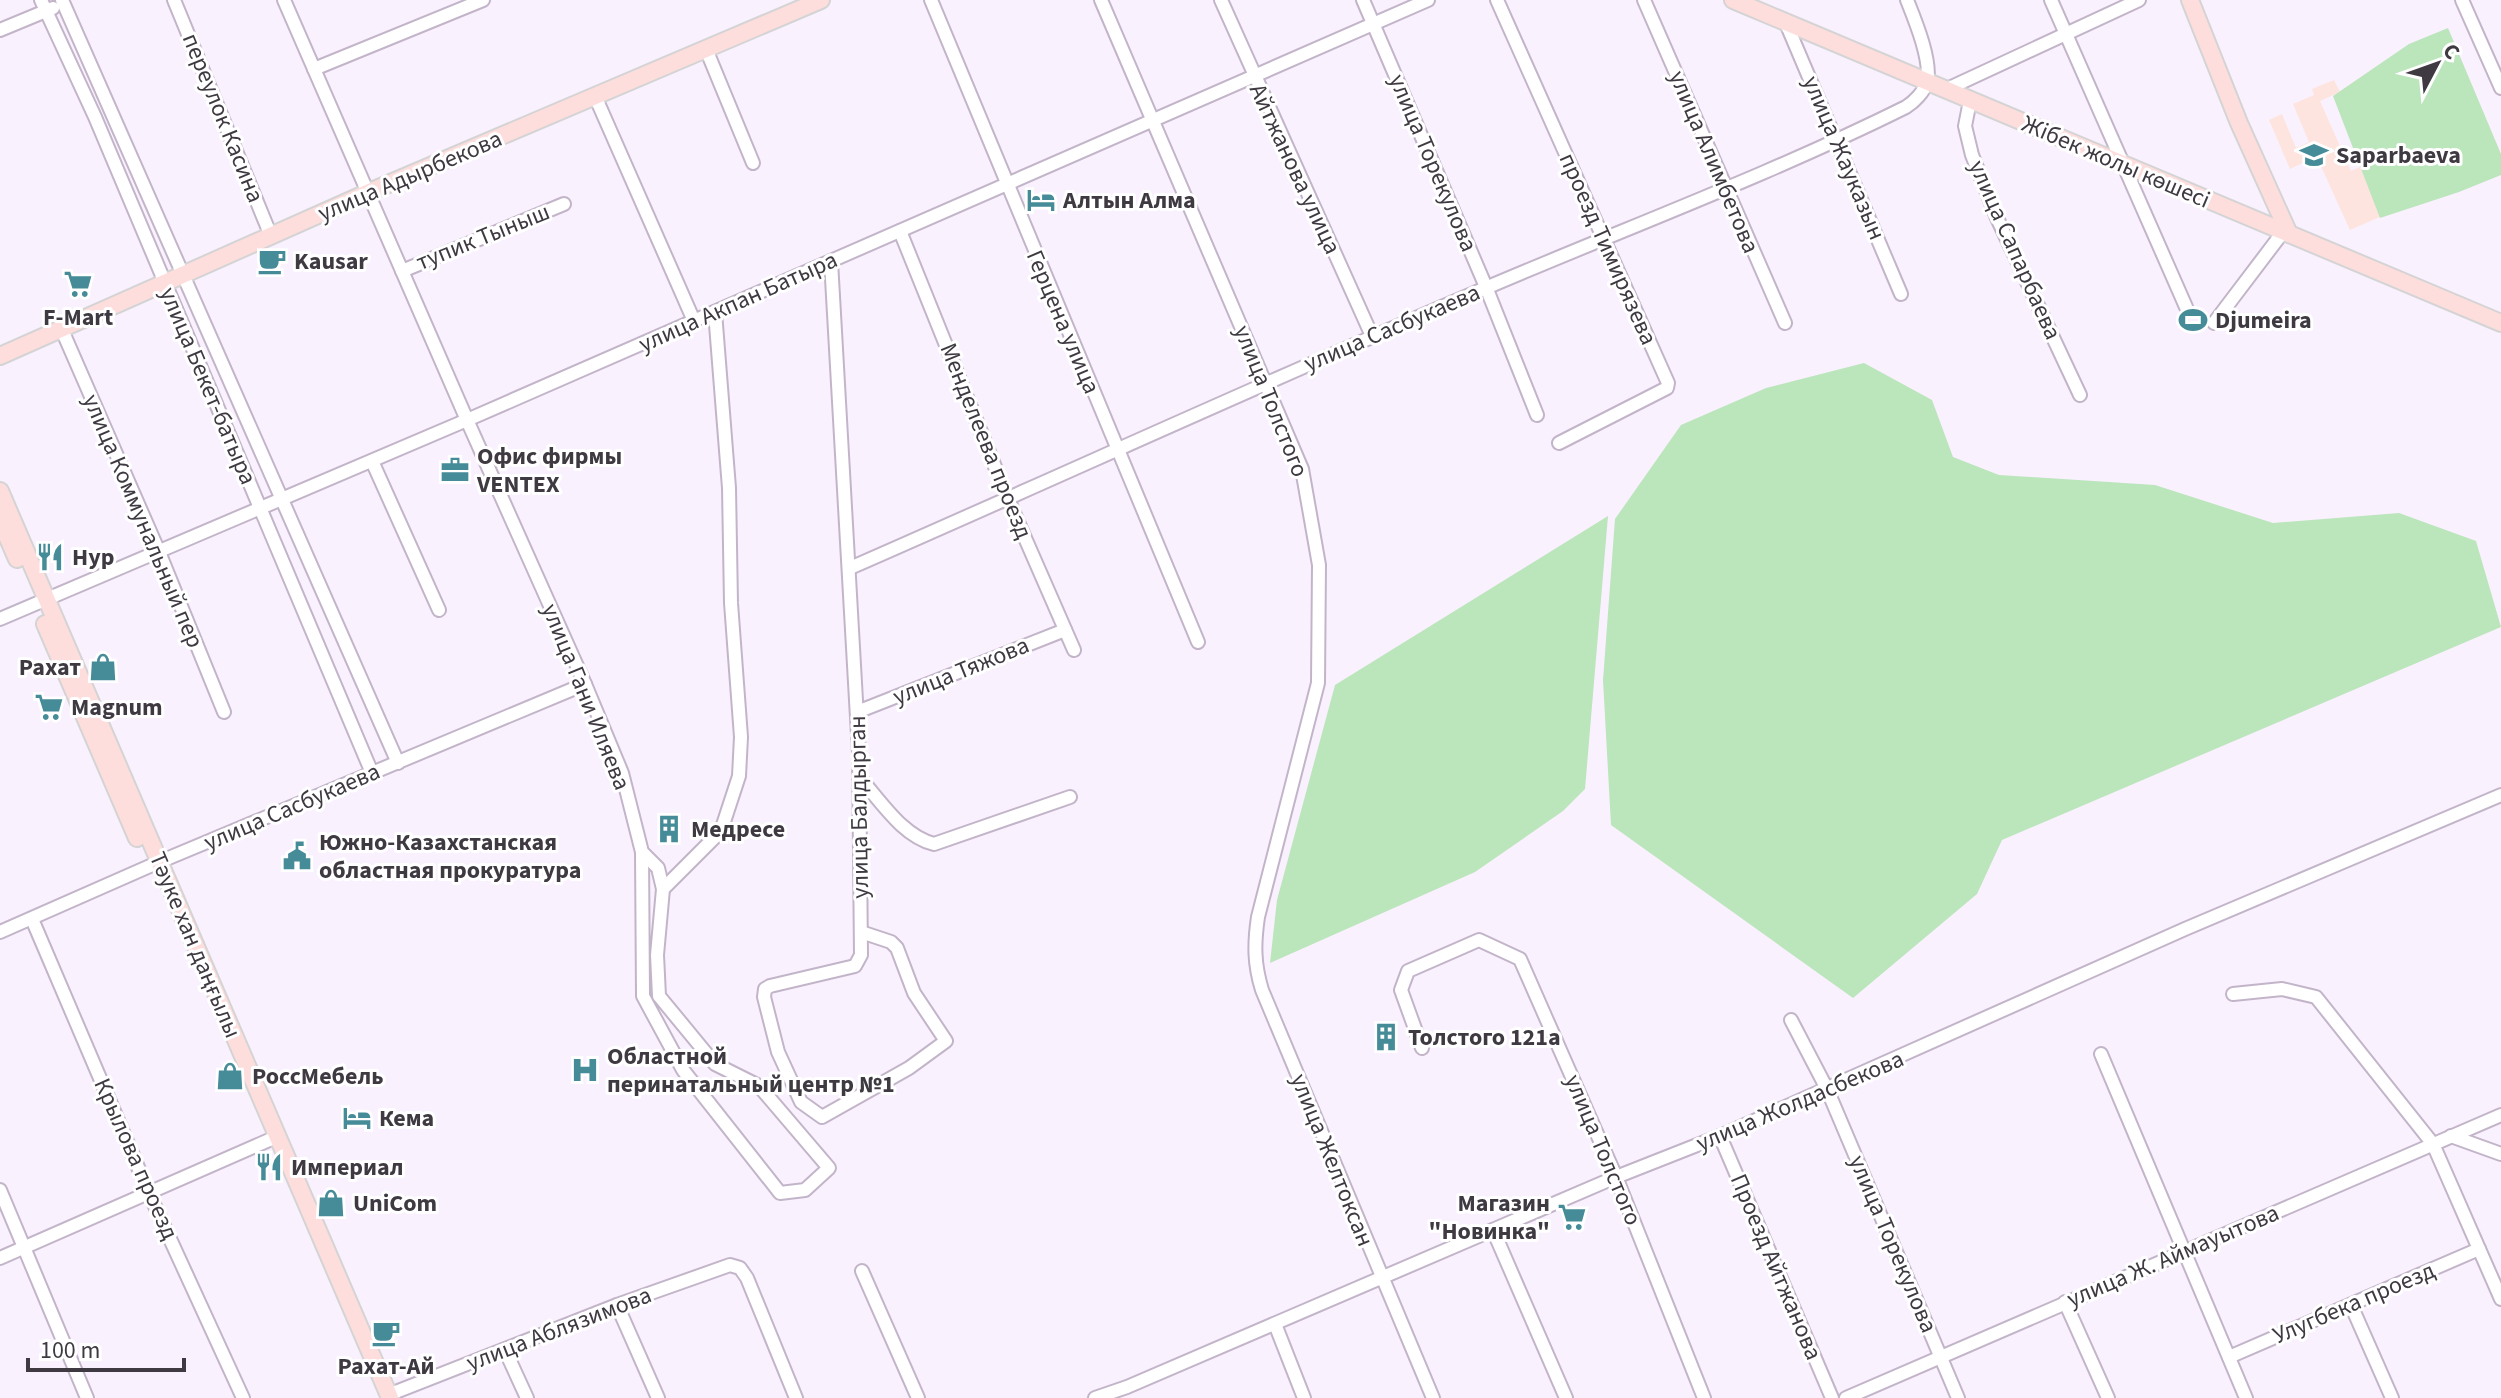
<svg xmlns="http://www.w3.org/2000/svg" width="2501" height="1398" font-family="'Source Sans 3',sans-serif">
<style>
.education{fill:#fee4de}
.green{fill:#bbe5bb}
.lines{fill:none;stroke-linecap:round;stroke-linejoin:round}
.minor-casing{stroke:#c3b5c9;stroke-width:16}
.major-casing{stroke:#d5d4d5;stroke-width:20}
.minor{stroke:#fff;stroke-width:12}
.major{stroke:#fededd;stroke-width:16}
.labels{text-anchor:middle;dominant-baseline:central;stroke-width:6;stroke-linejoin:round;paint-order:stroke}
.street-label{font-size:24px;fill:#3f3a42;stroke:#fff}
.poi-label{font-size:24px;font-weight:bold;fill:#3f3a42;stroke:#fff;text-anchor:start}
</style>
<rect width="100%" height="100%" fill="#faf1fe"/>
<path class="education" d="M2334 80 2340 92 2320 101 2351 171 2360 167 2382 216 2350 230 2319 162H2305L2290 169 2269 120 2282 114 2296 148 2309 142 2293 104 2314 95 2312 89Z"/>
<g class="green">
<path d="M2448 28 2501 154V175L2459 192 2380 218 2333 96 2409 44Z"/>
<path d="M1864 363 1932 400 1953 457 1999 475 2155 485 2273 523 2399 513 2476 541 2501 627 2002 840 1977 894 1853 998 1611 825 1603 680 1615 519 1681 425 1766 388Z"/>
<path d="M1608 516 1585 789 1563 811 1475 872 1270 963 1277 900 1335 685Z"/>
</g>
<g class="lines">
<defs>
<g id="minor">
<path d="M41 0 95 117 372 773"/>
<path d="M62 0 398 763"/>
<path d="M174 0 271 236"/>
<path d="M284 0 467 420 585 684 622 773 642 852 643 996 683 1070 780 1193 805 1190 829 1168 759 1086 715 1064 659 996 657 955 663 889 658 868 642 852"/>
<path d="M931 0 1198 642"/>
<path d="M1101 0 1302 469 1319 565 1318 683 1258 917C1254 944 1254 964 1262 990L1433 1398"/>
<path d="M1221 0 1372 336"/>
<path d="M1363 0 1486 287 1537 415"/>
<path d="M1497 0 1668 383 1667 388 1559 443"/>
<path d="M1644 0 1785 323"/>
<path d="M2051 0 2186 307"/>
<path d="M2462 0 2501 88"/>
<path d="M1786 23 1901 294"/>
<path d="M0 30 53 8"/>
<path d="M706 49 753 163"/>
<path d="M314 69 483 0"/>
<path d="M1945 90 2139 0"/>
<path d="M595 96 694 321"/>
<path d="M1970 101 1965 126 1972 155 1997 218 2080 395"/>
<path d="M900 231 1008 499 1074 650"/>
<path d="M831 261 859 753 861 955 855 966 770 986 765 989 764 997 778 1052 801 1102 822 1117 909 1068 946 1041 914 993 897 948 891 942 861 932"/>
<path d="M402 271 564 204"/>
<path d="M2214 323 2283 232"/>
<path d="M62 330 159 552 224 712"/>
<path d="M372 461 439 610"/>
<path d="M850 568C1058 477 1265 382 1474 293 1618 231 1765 177 1906 107 1914 102 1924 92 1927 82 1932 61 1915 20 1907 0"/>
<path d="M0 619 467 420 1428 0"/>
<path d="M857 712 1065 630"/>
<path d="M859 777C881 801 902 836 934 844L1070 797"/>
<path d="M663 889 721 831 739 776 741 737 731 603 729 488 715 312"/>
<path d="M32 919 149 1193 243 1398"/>
<path d="M0 932 159 862 585 684"/>
<path d="M2233 994 2282 989 2316 997 2433 1144 2501 1299"/>
<path d="M1791 1020 1827 1089 1958 1398"/>
<path d="M1422 1048 1401 990 1408 971 1479 940 1520 959 1616 1177 1704 1398"/>
<path d="M2101 1054 2246 1398"/>
<path d="M1720 1136 1832 1398"/>
<path d="M2451 1136 2501 1154"/>
<path d="M0 1190 87 1398"/>
<path d="M1493 1230 1566 1398"/>
<path d="M0 1258 276 1137"/>
<path d="M862 1271 918 1398"/>
<path d="M2065 1302 2108 1398"/>
<path d="M617 1305 658 1398"/>
<path d="M2351 1305 2392 1398"/>
<path d="M1275 1324 1304 1398"/>
<path d="M505 1350 527 1398"/>
<path d="M2229 1357 2479 1249"/>
<path d="M388 1395 617 1305 730 1265 740 1268 747 1278 796 1398"/>
<path d="M1095 1398 1127 1387 1616 1177 1720 1136 2185 929 2501 795"/>
<path d="M1846 1398 2501 1115"/>
</g>
<g id="major">
<path d="M1733 0 2501 323"/>
<path d="M2190 0 2239 123 2289 234"/>
<path d="M0 356 367 193 821 0"/>
<path d="M0 491 390 1398"/>
<path d="M0 520 17 559"/>
<path d="M45 624 137 838"/>
</g>
</defs>
<use href="#minor" class="minor-casing"/>
<use href="#major" class="major-casing"/>
<use href="#minor" class="minor"/>
<use href="#major" class="major"/>
</g>
<defs>
<symbol id="university-bare" viewBox="-9 -9 18 18"><path d="M0-5L7-2L0 1L-7-2ZM-4 1L0 2.5L4 1V4Q0 6-4 4Z" fill="#468b98" stroke="#fff" stroke-width="2.5" paint-order="stroke"/></symbol>
<symbol id="hotel-bare" viewBox="-9 -9 18 18"><path d="M-6-4.5h1.5V1H6V5H4.5V3h-9V5H-6ZM-4 0a1.8 1.8 0 1 1 3.6 0ZM.5 0V-2.5h3Q6-2.5 6 0Z" fill="#468b98" stroke="#fff" stroke-width="2.5" paint-order="stroke"/></symbol>
<symbol id="cafe-bare" viewBox="-9 -9 18 18"><path d="M-5.5-4.5H6V0H3Q3 3.5 0 3.5H-2.5Q-5.5 3.5-5.5 0ZM3-3.2v2h1.7v-2ZM-6 4.5H4V6H-6Z" fill="#468b98" stroke="#fff" stroke-width="2.5" paint-order="stroke"/></symbol>
<symbol id="supermarket-bare" viewBox="-9 -9 18 18"><path d="M-6-5.5h2.5l.6 2H6L4.5 2H-2.5L-4.4-4H-6ZM-1.5 3.2a1.3 1.3 0 1 0 .1 0ZM3 3.2a1.3 1.3 0 1 0 .1 0Z" fill="#468b98" stroke="#fff" stroke-width="2.5" paint-order="stroke"/></symbol>
<symbol id="stadium-bare" viewBox="-9 -9 18 18"><path d="M0-5a6.5 5 0 1 0 0 10a6.5 5 0 1 0 0-10ZM-3.5-1.8h7v3.6h-7Z" fill="#468b98" stroke="#fff" stroke-width="2.5" paint-order="stroke"/></symbol>
<symbol id="office-bare" viewBox="-9 -9 18 18"><path d="M-6-3h4V-5.5h4V-3h4V5H-6ZM-1-4.5V-3h2v-1.5ZM-6 0V1H6V0Z" fill="#468b98" stroke="#fff" stroke-width="2.5" paint-order="stroke"/></symbol>
<symbol id="restaurant-bare" viewBox="-9 -9 18 18"><path d="M-5-6h1v4h1v-4h1v4h1v-4h1v5L-1.5 .5V6h-2V.5L-5-1ZM5-6V6H3V1.5H1.5Q1.5-4 5-6Z" fill="#468b98" stroke="#fff" stroke-width="2.5" paint-order="stroke"/></symbol>
<symbol id="shop-bare" viewBox="-9 -9 18 18"><path d="M-5-2.5h2.3a2.7 3.5 0 0 1 5.4 0H5L5.5 6h-11ZM-1.5-2.5h3a1.5 2.3 0 0 0-3 0Z" fill="#468b98" stroke="#fff" stroke-width="2.5" paint-order="stroke"/></symbol>
<symbol id="building-bare" viewBox="-9 -9 18 18"><path d="M-4-6H4V6H1V3H-1V6H-4ZM-2.5-4.3h1.7v1.8h-1.7ZM.8-4.3h1.7v1.8H.8ZM-2.5-1h1.7V.8h-1.7ZM.8-1h1.7V.8H.8Z" fill="#468b98" stroke="#fff" stroke-width="2.5" paint-order="stroke"/></symbol>
<symbol id="civic-bare" viewBox="-9 -9 18 18"><path d="M-.6-6.5H3V-4.5H.6V-3L4-1V1h2V6H-6V1h2V-1L-.6-3ZM-1.2 2.5V6h2.4V2.5Z" fill="#468b98" stroke="#fff" stroke-width="2.5" paint-order="stroke"/></symbol>
<symbol id="hospital-bare" viewBox="-9 -9 18 18"><path d="M-5-5h3v3.5h4V-5h3V5h-3V1.5h-4V5h-3Z" fill="#468b98" stroke="#fff" stroke-width="2.5" paint-order="stroke"/></symbol>
</defs>
<g fill-rule="evenodd">
<use href="#university-bare" x="2294" y="135" width="40" height="40"/>
<use href="#hotel-bare" x="1021" y="180" width="40" height="40"/>
<use href="#cafe-bare" x="252" y="241" width="40" height="40"/>
<use href="#supermarket-bare" x="58" y="264" width="40" height="40"/>
<use href="#stadium-bare" x="2173" y="300" width="40" height="40"/>
<use href="#office-bare" x="435" y="450" width="40" height="40"/>
<use href="#restaurant-bare" x="30" y="537" width="40" height="40"/>
<use href="#shop-bare" x="83" y="647" width="40" height="40"/>
<use href="#supermarket-bare" x="29" y="687" width="40" height="40"/>
<use href="#building-bare" x="649" y="809" width="40" height="40"/>
<use href="#civic-bare" x="277" y="836" width="40" height="40"/>
<use href="#building-bare" x="1366" y="1017" width="40" height="40"/>
<use href="#hospital-bare" x="565" y="1050" width="40" height="40"/>
<use href="#shop-bare" x="210" y="1056" width="40" height="40"/>
<use href="#hotel-bare" x="337" y="1098" width="40" height="40"/>
<use href="#restaurant-bare" x="249" y="1147" width="40" height="40"/>
<use href="#shop-bare" x="311" y="1183" width="40" height="40"/>
<use href="#supermarket-bare" x="1552" y="1197" width="40" height="40"/>
<use href="#cafe-bare" x="366" y="1313" width="40" height="40"/>
</g>
<g class="labels">
<g class="street-label">
<text transform="translate(223 118) rotate(68)">переулок Касина</text>
<text transform="translate(1844 158) rotate(67)">улица Жауказын</text>
<text transform="translate(1714 162) rotate(67)">улица Алимбетова</text>
<text transform="translate(2116 162) rotate(23)">Жібек жолы көшесі</text>
<text transform="translate(1433 163) rotate(67)">улица Торекулова</text>
<text transform="translate(1295 169) rotate(65)">Айтжанова улица</text>
<text transform="translate(410 176) rotate(-23)">улица Адырбекова</text>
<text transform="translate(483 237) rotate(-22)">тупик Тыныш</text>
<text transform="translate(1608 249) rotate(66)">проезд Тимирязева</text>
<text transform="translate(2015 250) rotate(66)">улица Сапарбаева</text>
<text transform="translate(738 302) rotate(-24)">улица Акпан Батыра</text>
<text transform="translate(1063 322) rotate(67)">Герцена улица</text>
<text transform="translate(1392 328) rotate(-23)">улица Сасбукаева</text>
<text transform="translate(208 386) rotate(67)">улица Бекет-батыра</text>
<text transform="translate(1271 401) rotate(68)">улица Толстого</text>
<text transform="translate(986 441) rotate(68)">Менделеева проезд</text>
<text transform="translate(143 521) rotate(67)">улица Коммунальный пер</text>
<text transform="translate(961 671) rotate(-22)">улица Тяжова</text>
<text transform="translate(586 697) rotate(68)">улица Гани Иляева</text>
<text transform="translate(292 807) rotate(-23)">улица Сасбукаева</text>
<text transform="translate(859 807) rotate(-91)">улица Балдырган</text>
<text transform="translate(195 945) rotate(67)">Тәуке хан даңғылы</text>
<text transform="translate(1800 1101) rotate(-23)">улица Жолдасбекова</text>
<text transform="translate(1603 1150) rotate(67)">улица Толстого</text>
<text transform="translate(136 1159) rotate(66)">Крылова проезд</text>
<text transform="translate(1332 1160) rotate(68)">улица Желтоксан</text>
<text transform="translate(1893 1244) rotate(67)">улица Торекулова</text>
<text transform="translate(2173 1256) rotate(-23)">улица Ж. Аймауытова</text>
<text transform="translate(1776 1267) rotate(67)">Проезд Айтжанова</text>
<text transform="translate(2354 1303) rotate(-23)">Улугбека проезд</text>
<text transform="translate(559 1329) rotate(-21)">улица Аблязимова</text>
</g>
<g class="poi-label">
<text x="2336" y="155">Saparbaeva</text>
<text x="1063" y="200">Алтын Алма</text>
<text x="294" y="261">Kausar</text>
<text x="78" y="317" text-anchor="middle">F-Mart</text>
<text x="2215" y="320">Djumeira</text>
<text x="477" y="456">Офис фирмы<tspan x="477" dy="28">VENTEX</tspan></text>
<text x="72" y="557">Нур</text>
<text x="81" y="667" text-anchor="end">Рахат</text>
<text x="71" y="707">Magnum</text>
<text x="691" y="829">Медресе</text>
<text x="319" y="842">Южно-Казахстанская<tspan x="319" dy="28">областная прокуратура</tspan></text>
<text x="1408" y="1037">Толстого 121а</text>
<text x="607" y="1056">Областной<tspan x="607" dy="28">перинатальный центр №1</tspan></text>
<text x="252" y="1076">РоссМебель</text>
<text x="379" y="1118">Кема</text>
<text x="291" y="1167">Империал</text>
<text x="353" y="1203">UniCom</text>
<text x="1550" y="1203" text-anchor="end">Магазин<tspan x="1550" dy="28">"Новинка"</tspan></text>
<text x="386" y="1366" text-anchor="middle">Рахат-Ай</text>
</g>
</g>
<g transform="translate(2437 64) rotate(49)" stroke="#ffffff" stroke-width="6" paint-order="stroke">
<path d="M0-6L14 30L0 20L-14 30Z" fill="#3f3a42"/>
<text y="-12" font-size="22" font-weight="bold" text-anchor="middle" fill="#3f3a42">С</text>
</g>
<path d="M28 1358v12h156v-12" fill="none" stroke="#3f3a42" stroke-width="4"/>
<text x="40" y="1358" font-size="24" fill="#3f3a42" stroke="#ffffff" stroke-width="6" paint-order="stroke">100 m</text>
</svg>
